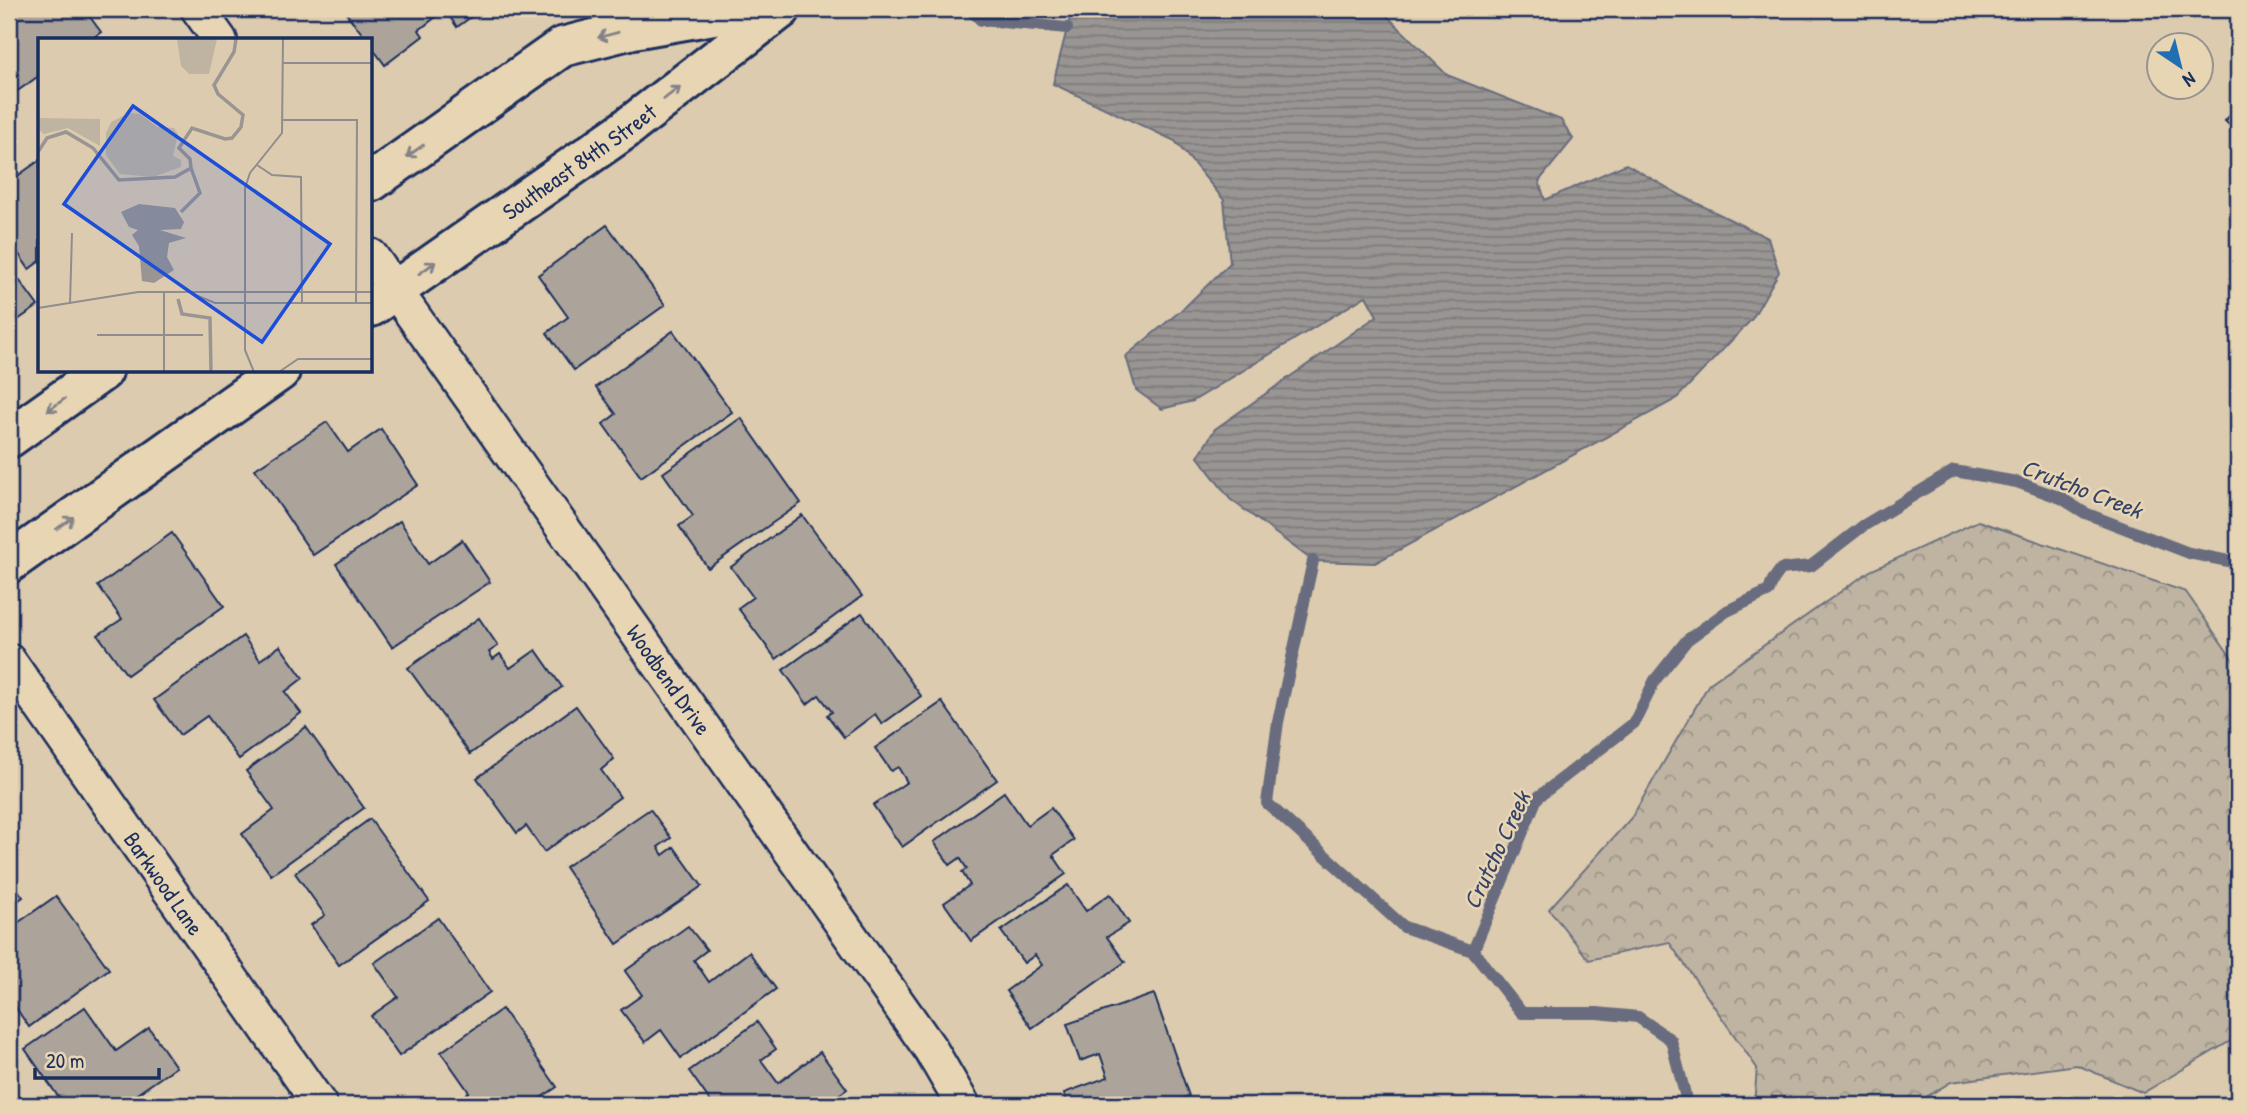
<svg xmlns="http://www.w3.org/2000/svg" width="2247" height="1114" font-family="'Patrick Hand',sans-serif">
<style>
.forest{fill:url(#forest-crowns);stroke:#6d7280;stroke-width:2}
.water{fill:url(#water-rules);stroke:#676c7e;stroke-width:2}
.lines{fill:none;stroke-linecap:round;stroke-linejoin:round}
.stream{stroke:#676c7e;stroke-width:12}
.building{fill:#aca49a;stroke:#1b2f5e;stroke-width:2}
.minor-casing{stroke:#1b2f5e;stroke-width:38}
.tertiary-casing{stroke:#1b2f5e;stroke-width:44}
.minor{stroke:#e8d5b3;stroke-width:33}
.tertiary{stroke:#e8d5b3;stroke-width:38}
.oneway{stroke:#828288}
.labels{text-anchor:middle;dominant-baseline:central;stroke-width:5;stroke-linejoin:round;paint-order:stroke}
.street-label{font-size:23px;fill:#1b2f5e;stroke:#e8d5b3}
.water-label{font-size:24px;font-style:italic;fill:#344369;stroke:#e8d5b3}
.inset-river{fill:none;stroke:#999593;stroke-width:3.5}
.inset-road{fill:none;stroke:#8f8d8e;stroke-width:2}
.view{fill:#1d4ed8;fill-opacity:0.15;stroke:#1d4ed8;stroke-width:3.5}
.inset-edge{fill:none;stroke:#1b2f5e;stroke-width:3.5}
</style>
<defs>
<pattern id="forest-crowns" width="20" height="18" patternUnits="userSpaceOnUse" patternTransform="scale(1.75)"><rect width="20" height="18" fill="#bfb4a2"/><path d="M2 6a3 3 0 1 1 6 0M12 15a3 3 0 1 1 6 0" fill="none" stroke="#9a9387"/></pattern>
<pattern id="water-rules" width="6" height="5" patternUnits="userSpaceOnUse" patternTransform="scale(1.75)"><rect width="6" height="5" fill="#999593"/><path d="M0 2.5h6" fill="none" stroke="#7c7a7b"/></pattern>
</defs>
<rect width="100%" height="100%" fill="#dccbae"/>
<filter id="ink" filterUnits="userSpaceOnUse"><feTurbulence type="fractalNoise" baseFrequency=".0143" numOctaves="2"/><feDisplacementMap in="SourceGraphic" scale="14" xChannelSelector="R" yChannelSelector="G"/><feConvolveMatrix kernelMatrix="1 2 1 2 8 2 1 2 1" color-interpolation-filters="sRGB"/></filter>
<g filter="url(#ink)">
<path class="forest" d="M1978 521 2186 592 2238 667V1028L2232 1040 2143 1093 2077 1065 1951 1082 1913 1105H1754L1757 1068 1669 942 1589 960 1549 909 1632 817 1709 684 1870 571Z"/>
<path class="water" d="M1072 9H1380L1447 75 1561 120 1573 139 1539 181 1545 200 1626 164 1682 196 1768 238 1779 272 1752 319 1676 399 1375 563 1313 561 1230 499 1198 457 1215 429 1377 316 1366 296 1193 401 1162 409 1136 390 1126 356 1185 307 1230 263 1224 200 1175 141 1053 84Z"/>
<g class="lines">
<g class="stream">
<path d="M970 9 981 20 1067 28"/>
<path d="M1313 561 1278 722 1267 803 1404 927 1473 951"/>
<path d="M1685 1105V1094L1671 1040 1638 1017 1597 1013H1522L1473 951 1537 798 1634 723 1655 680 1687 640 1727 611 1769 591 1773 580 1781 569 1811 566 1863 526 1954 471 2017 482 2061 498 2085 513 2189 553 2238 563"/>
</g>
</g>
<g class="building">
<path d="M9 9H84L101 32 90 40H40V75L9 97Z"/>
<path d="M343 9H482L457 27 445 10 419 30 423 36 385 65 371 46V40H367Z"/>
<path d="M2238 106V133L2225 121Z"/>
<path d="M40 160V261L29 269 9 240V182Z"/>
<path d="M607 225 665 305 574 370 547 333 568 317 538 275Z"/>
<path d="M9 266 38 306 9 326Z"/>
<path d="M673 331 732 412 641 477 603 424 616 414 596 387Z"/>
<path d="M741 418 801 503 708 568 679 526 693 516 663 473Z"/>
<path d="M327 422 348 452 381 429 418 485 313 555 255 469Z"/>
<path d="M802 515 862 596 776 659 738 608 753 597 731 567Z"/>
<path d="M400 521 428 564 462 540 490 582 392 647 336 564Z"/>
<path d="M172 533 224 606 127 675 98 635 122 619 98 586Z"/>
<path d="M862 613 921 696 882 724 875 714 844 737 827 715 832 712 819 695 807 704 783 670Z"/>
<path d="M479 618 498 646 489 652 493 659 500 654 510 668 536 650 562 687 470 754 408 668Z"/>
<path d="M243 636 260 660 280 646 303 678 285 692 301 713 239 759 207 716 180 735 154 700Z"/>
<path d="M942 702 997 780 902 847 873 805 907 782 898 767 891 771 875 748Z"/>
<path d="M576 706 614 759 601 770 620 797 544 852 526 826 517 833 477 778Z"/>
<path d="M306 727 364 808 271 875 242 834 274 810 246 771Z"/>
<path d="M1004 792 1027 825 1051 808 1074 840 1053 855 1066 874 971 941 944 903 970 885 962 872 967 869 960 858 950 865 934 842Z"/>
<path d="M650 809 671 838 658 847 663 855 674 847 702 886 617 944 565 867Z"/>
<path d="M370 819 429 901 339 965 311 925 325 915 295 873Z"/>
<path d="M9 878 23 897 9 907Z"/>
<path d="M1068 885 1086 911 1110 894 1129 923 1107 937 1125 962 1032 1028 1006 991 1042 965 1035 955 1024 963 1001 931Z"/>
<path d="M56 896 109 969 29 1027 9 998V929Z"/>
<path d="M438 918 490 992 399 1056 371 1016 398 997 374 963Z"/>
<path d="M688 926 707 950 694 960 709 982 749 952 776 989 681 1058 661 1030 645 1042 621 1010 642 995 625 971Z"/>
<path d="M1154 994 1189 1096 1162 1105H1068L1064 1093 1108 1077 1100 1054 1080 1061 1067 1024Z"/>
<path d="M85 1007 116 1051 149 1028 176 1067 121 1105H64L25 1049Z"/>
<path d="M502 1009 557 1087 530 1105H450L469 1092 441 1052Z"/>
<path d="M757 1022 776 1049 761 1060 778 1083 820 1052 847 1089 825 1105H713L689 1071Z"/>
</g>
<g class="lines">
<defs>
<g id="minor">
<path d="M198 9 220 40"/>
<path id="s1" d="M371 256 931 1050 963 1105"/>
<path id="s2" d="M9 661 320 1105"/>
</g>
<g id="tertiary">
<path d="M371 182 562 47 633 29 748 9"/>
<path id="s3" d="M371 307 623 131 781 9"/>
<path d="M9 438 103 371"/>
<path d="M9 563 280 371"/>
</g>
</defs>
<use href="#minor" class="minor-casing"/>
<use href="#tertiary" class="tertiary-casing"/>
<use href="#minor" class="minor"/>
<use href="#tertiary" class="tertiary"/>
</g>
<defs><path id="oneway-shaft" d="M-6 0H5M1.5-3L5.5 0L1.5 3" fill="none" stroke-width="1.6" stroke-linecap="round" stroke-linejoin="round" transform="scale(1.75)"/></defs>
<g class="oneway">
<use href="#oneway-shaft" transform="translate(608 35) rotate(165)"/>
<use href="#oneway-shaft" transform="translate(672 93) rotate(-38)"/>
<use href="#oneway-shaft" transform="translate(415 151) rotate(145)"/>
<use href="#oneway-shaft" transform="translate(427 268) rotate(-35)"/>
<use href="#oneway-shaft" transform="translate(56 405) rotate(145)"/>
<use href="#oneway-shaft" transform="translate(65 523) rotate(-35)"/>
</g>
</g>
<g class="labels">
<g class="street-label">
<text stroke="none"><textPath href="#s3" startOffset="254">Southeast 84th Street</textPath></text>
<text stroke="none"><textPath href="#s1" startOffset="518">Woodbend Drive</textPath></text>
<text stroke="none"><textPath href="#s2" startOffset="271">Barkwood Lane</textPath></text>
</g>
<g class="water-label">
<text transform="translate(2082 488) rotate(21)">Crutcho Creek</text>
<text transform="translate(1496 850) rotate(-65)">Crutcho Creek</text>
</g>
</g>
<g transform="translate(38 38)">
<rect width="334" height="334" fill="#dccbae"/>
<path d="M139 1H179L171 36H151L143 28ZM91 75 102 76 119 89 136 90 140 96 135 118 143 122V129L115 139 82 136 68 117V95L73 84ZM0 80 62 81V108L30 90 6 96 0 91Z" fill="#bfb4a2"/>
<path d="M101 166 137 170 146 184 143 191 122 192 148 200 131 205 129 219 136 232 116 245 104 243 101 208 94 197 100 192 91 189 83 174Z" fill="#999593"/>
<path class="inset-river" d="M0 114 9 100 28 94 55 110 81 142 137 139 153 130 152 121 141 110 154 90 187 101 194 100 203 89 205 77 180 56 176 47 196 14 198 1M143 174 162 155 153 130M140 261 144 276 172 280 173 334"/>
<path class="inset-road" d="M245 25H335M245 82H319L318 265M219 127 234 137 263 139 264 265M126 255V334M155 256 177 265H335M32 266 34 195M0 270 100 254H335M59 297H165M216 334 207 312V150L212 135 244 95 245 1M241 334 260 321H335"/>
<path class="view" d="M95 68 292 206 224 304 26 166Z"/>
<rect width="334" height="334" class="inset-edge"/>
</g>
<rect width="2247" height="1114" fill="none" stroke="#e8d5b3" stroke-width="35"/>
<rect x="18" y="18" width="2212" height="1079" fill="none" stroke="#1b2f5e" stroke-width="2.5" filter="url(#ink)"/>
<g transform="translate(2180 66) rotate(145)"><circle r="33" fill="#e8d5b3" stroke="#969391" stroke-width="2"/>
<path d="M0-5L12 26L0 18L-12 26Z" fill="#1f6fb2"/>
<text y="-10" font-size="19" font-weight="bold" text-anchor="middle" fill="#1b2f5e">N</text>
</g>
<path d="M35 1068v10h124v-10" fill="none" stroke="#1b2f5e" stroke-width="3.5"/>
<text x="46" y="1068" font-size="21" fill="#1b2f5e" stroke="#e8d5b3" stroke-width="5" paint-order="stroke">20 m</text>
</svg>
